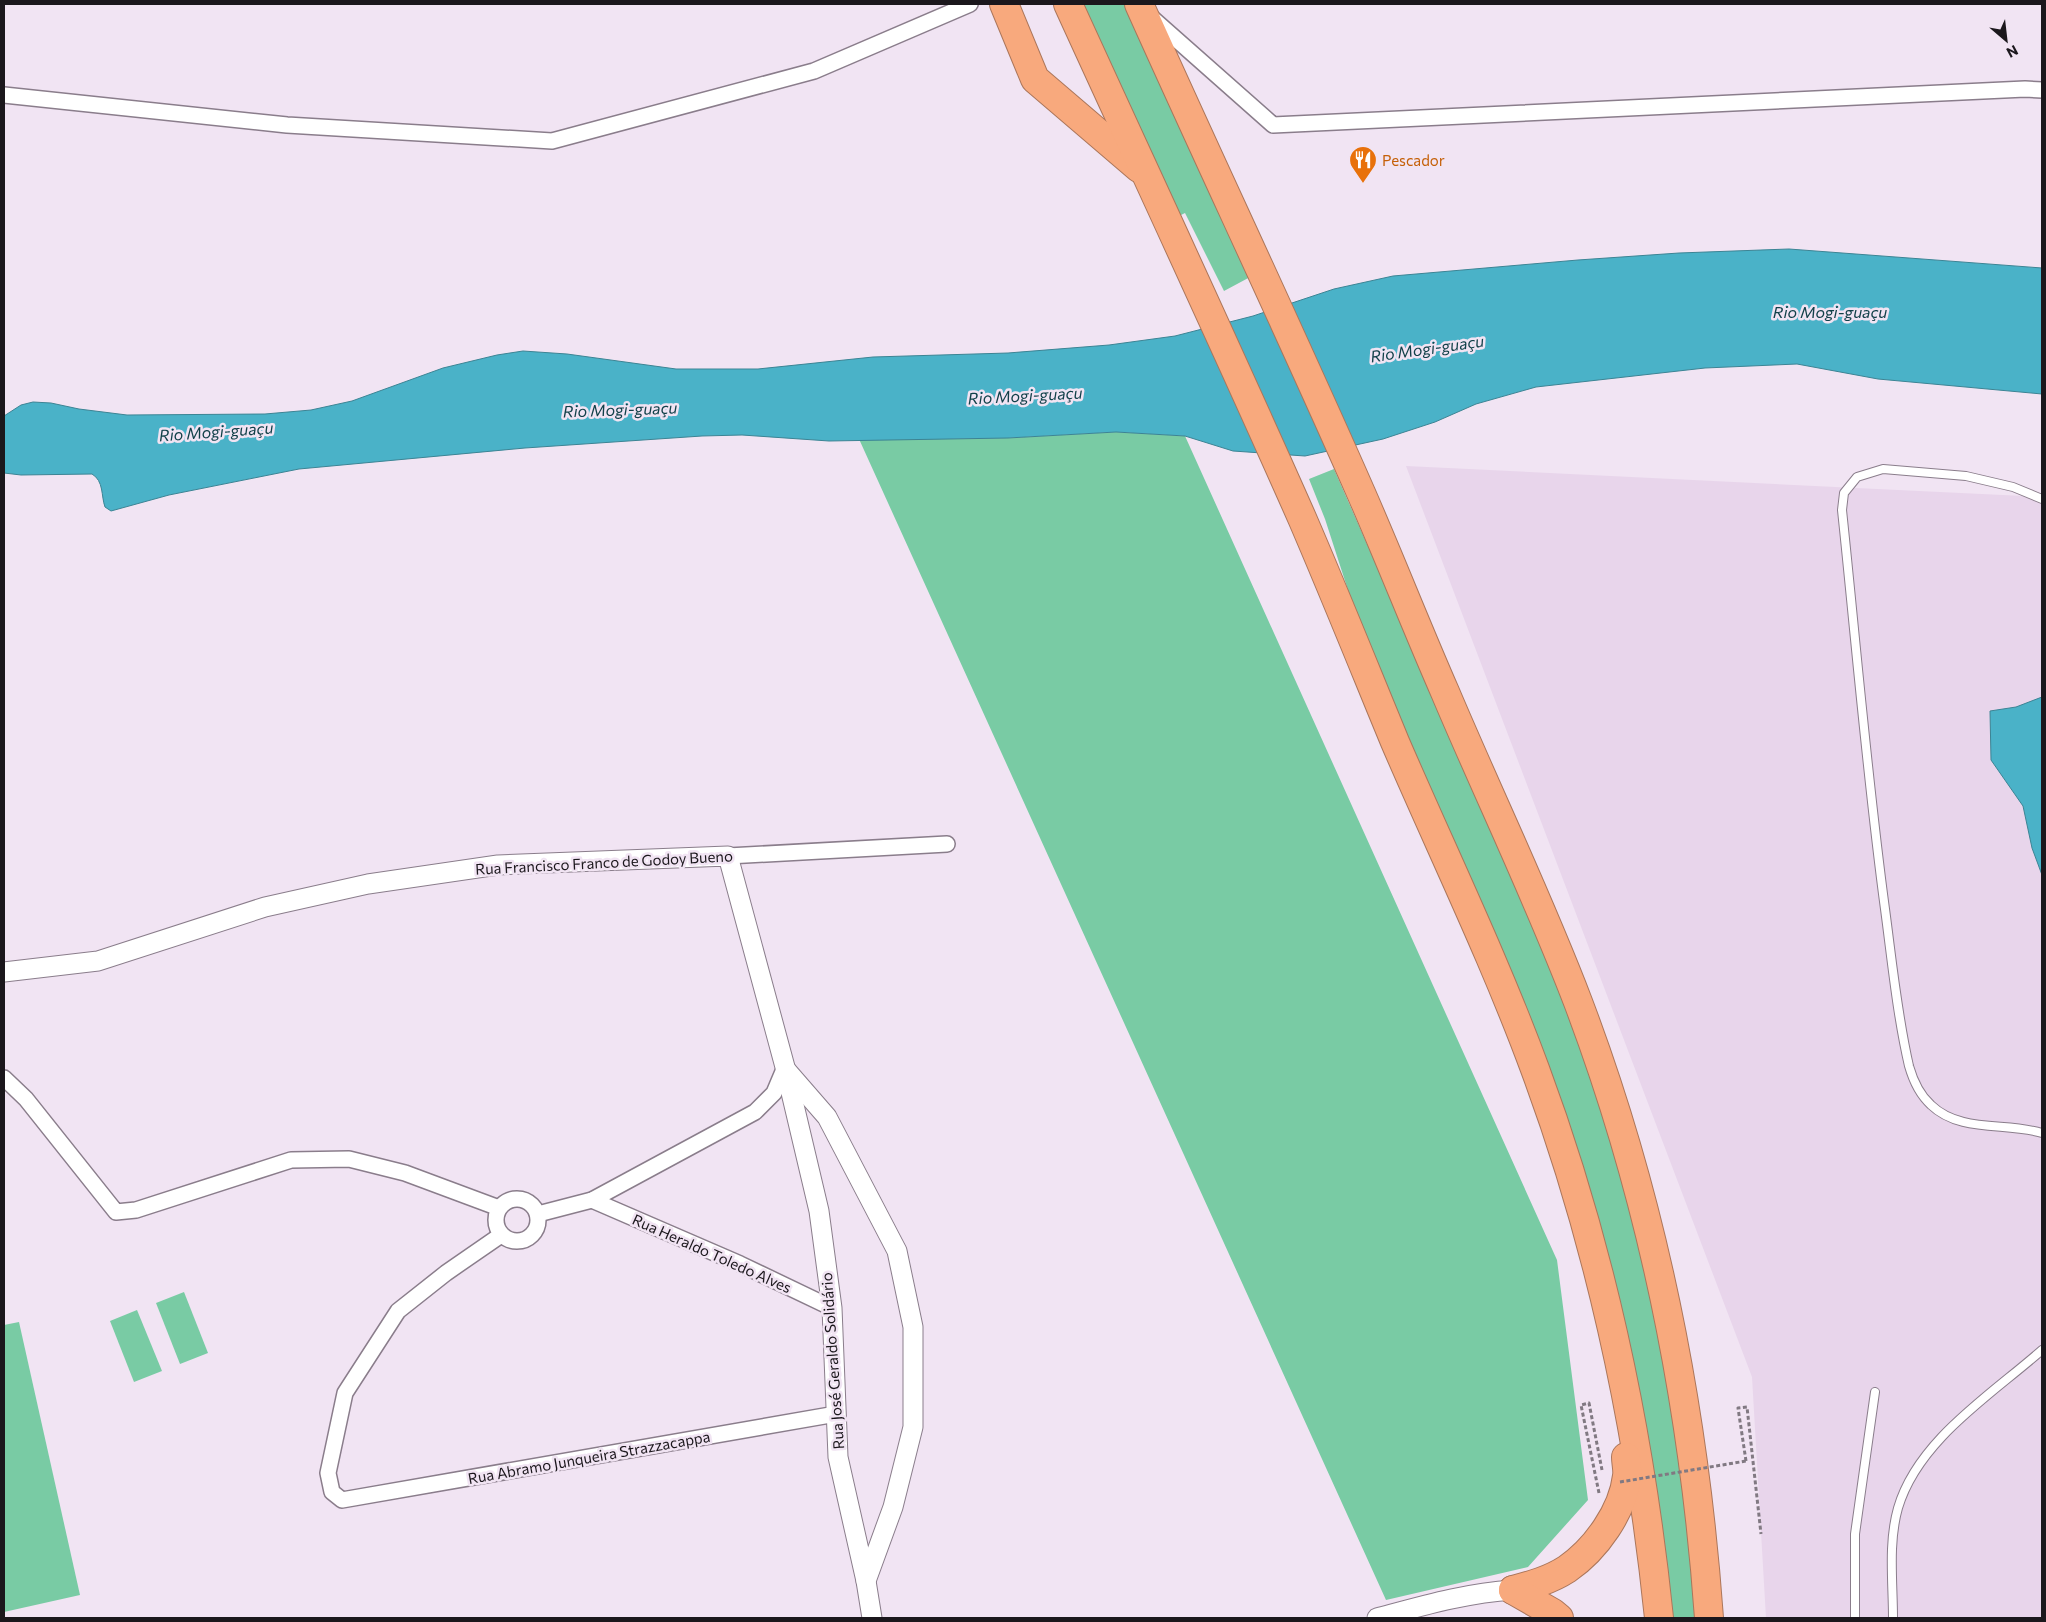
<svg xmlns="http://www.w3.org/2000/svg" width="2046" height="1622" font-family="Commissioner,sans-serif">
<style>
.built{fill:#e8d5eb}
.green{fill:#79cba4}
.water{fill:#4ab2c8;stroke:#3c8494}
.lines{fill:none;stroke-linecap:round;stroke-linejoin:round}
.service-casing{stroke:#8a7d8b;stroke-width:10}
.minor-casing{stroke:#8a7d8b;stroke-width:18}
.tertiary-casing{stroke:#8a7d8b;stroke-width:21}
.motorway-casing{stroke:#ab765b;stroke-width:30}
.path{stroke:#817982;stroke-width:3;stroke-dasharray:4 2.5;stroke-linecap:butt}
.service{stroke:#fff;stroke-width:8}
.minor{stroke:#fff;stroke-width:15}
.tertiary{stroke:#fff;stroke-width:19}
.motorway{stroke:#f8a97d;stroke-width:28}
.path-bridge{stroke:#817982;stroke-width:3;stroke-dasharray:4 2.5;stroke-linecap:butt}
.labels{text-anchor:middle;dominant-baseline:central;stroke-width:5;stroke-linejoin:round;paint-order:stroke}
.food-label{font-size:15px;fill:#c56008;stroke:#f1e4f3;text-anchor:start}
.street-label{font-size:15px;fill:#1b171c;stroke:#f1e4f3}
.water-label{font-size:16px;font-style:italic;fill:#114049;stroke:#f1e4f3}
</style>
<rect width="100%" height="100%" fill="#f1e4f3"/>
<path class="built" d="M1406 466 2042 497V1618H1766L1752 1377Z"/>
<g class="green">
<path d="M1080 4H1127L1252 276 1224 291 1185 213 1177 217Z"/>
<path d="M1116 432 1185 436 1557 1260 1588 1500 1528 1567 1386 1600 859 439 1008 438Z"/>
<path d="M1334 469 1550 960 1613 1136 1641 1245 1679 1435 1699 1618H1670L1652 1464 1630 1351 1358 621 1325 519 1309 479Z"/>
<path d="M184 1292 208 1353 180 1364 156 1303Z"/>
<path d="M137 1310 162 1371 134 1382 110 1321Z"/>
<path d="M19 1322 80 1595 4 1612V1325Z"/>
</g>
<g class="water">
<path d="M1789 249 2042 268V394L1878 379 1797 364 1705 368 1536 387 1476 404 1435 422 1383 439 1305 456 1233 451 1185 436 1116 432 1008 438 829 441 742 435 702 436 525 448 299 469 169 495 111 511 105 507C101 496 104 481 92 474L21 475 4 473V416L21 405 33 402 51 403 79 409 127 415 265 414 311 410 352 401 443 368 497 355 523 351 567 354 676 369H758L873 357 1008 353 1109 345 1175 336 1253 316 1334 289 1393 276 1578 260 1679 253Z"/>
<path d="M2042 697V875L2032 848 2023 806 1991 760 1990 711 2016 707Z"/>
</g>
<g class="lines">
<defs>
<g id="service">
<path d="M2042 499 2013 487 1966 476 1883 469 1857 477 1844 493 1842 510C1856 643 1867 776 1885 909 1892 961 1897 1014 1909 1066 1913 1080 1920 1095 1931 1105 1960 1133 2006 1122 2042 1133"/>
<path d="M1855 1618V1534L1875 1392"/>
<path d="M1893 1618C1893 1582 1888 1543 1898 1508 1918 1440 1991 1395 2042 1350"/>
</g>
<g id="minor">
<path d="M1151 17 1273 125 2025 89 2042 90"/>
<path d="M4 95 287 125 552 141 814 71 970 4"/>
<path d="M728 856 947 844"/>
<path d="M4 1078 26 1099 116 1212 136 1210 291 1160 349 1159 405 1173 499 1208"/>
<circle cx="517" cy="1220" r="21"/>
<path d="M592 1200 740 1264 832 1308"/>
<path d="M538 1214 592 1200 755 1112 774 1093 785 1067"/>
<path d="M501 1235 446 1273 398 1311 345 1393 328 1473 332 1492 342 1500 836 1414"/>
</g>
<g id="tertiary">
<path d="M4 972 98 961 265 907 368 884 498 865 728 856 785 1067 819 1211 832 1308 838 1457 866 1581 872 1618"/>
<path d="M787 1071 827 1117 897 1251 913 1327V1427L893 1507 866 1581"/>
<path d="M1377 1618C1422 1606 1466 1593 1513 1590"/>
</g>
<g id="motorway">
<path d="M1004 4 1035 79 1139 168"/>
<path d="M1068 4C1146 175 1226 346 1302 518 1334 592 1364 667 1395 742 1442 851 1494 958 1535 1069 1600 1244 1640 1433 1659 1618"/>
<path d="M1139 4C1212 167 1289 329 1361 493 1390 559 1416 626 1445 692 1489 796 1538 897 1578 1002 1653 1200 1694 1408 1709 1618"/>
<path d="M1513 1590C1532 1585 1550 1580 1567 1569 1596 1549 1623 1511 1627 1476 1628 1470 1626 1463 1626 1457"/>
<path d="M1513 1590 1553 1613 1559 1618"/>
</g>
</defs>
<use href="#service" class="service-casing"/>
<use href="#minor" class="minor-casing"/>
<use href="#tertiary" class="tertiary-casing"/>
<use href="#motorway" class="motorway-casing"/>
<g class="path">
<path d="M1746 1461 1738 1408 1747 1407 1761 1534"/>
<path d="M1599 1493 1581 1405 1589 1403 1602 1470"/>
</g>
<use href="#service" class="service"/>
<use href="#minor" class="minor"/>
<use href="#tertiary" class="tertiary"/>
<use href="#motorway" class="motorway"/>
<path class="path-bridge" d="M1620 1482 1746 1461"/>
</g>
<defs>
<symbol id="restaurant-pin" viewBox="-11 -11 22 30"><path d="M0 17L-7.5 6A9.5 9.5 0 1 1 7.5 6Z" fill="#e8710a" stroke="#f1e4f3"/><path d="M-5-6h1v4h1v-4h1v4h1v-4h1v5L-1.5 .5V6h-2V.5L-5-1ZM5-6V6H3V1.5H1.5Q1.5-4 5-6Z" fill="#fff"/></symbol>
</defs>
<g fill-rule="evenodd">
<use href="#restaurant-pin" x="1347" y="144" width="32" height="43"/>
</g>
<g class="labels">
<g class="food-label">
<text x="1382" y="160">Pescador</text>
</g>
<g class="street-label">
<text transform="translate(604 862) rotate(-3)">Rua Francisco Franco de Godoy Bueno</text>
<text transform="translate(712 1253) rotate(24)">Rua Heraldo Toledo Alves</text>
<text transform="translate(832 1361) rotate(-94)">Rua José Geraldo Solidário</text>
<text transform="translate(589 1457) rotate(-10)">Rua Abramo Junqueira Strazzacappa</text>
</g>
<g class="water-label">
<text x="1830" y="311">Rio Mogi-guaçu</text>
<text transform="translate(1427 348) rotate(-8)">Rio Mogi-guaçu</text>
<text transform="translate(1025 395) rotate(-3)">Rio Mogi-guaçu</text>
<text transform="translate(620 409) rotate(-2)">Rio Mogi-guaçu</text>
<text transform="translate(216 431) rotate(-4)">Rio Mogi-guaçu</text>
</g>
</g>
<rect width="2046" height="1622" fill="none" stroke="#1b171c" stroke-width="10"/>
<g transform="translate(2006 40) rotate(152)" stroke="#f1e4f3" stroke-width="4" paint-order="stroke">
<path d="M0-4L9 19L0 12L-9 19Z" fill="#1b171c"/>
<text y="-8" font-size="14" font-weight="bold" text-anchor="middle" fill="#1b171c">N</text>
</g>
</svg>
